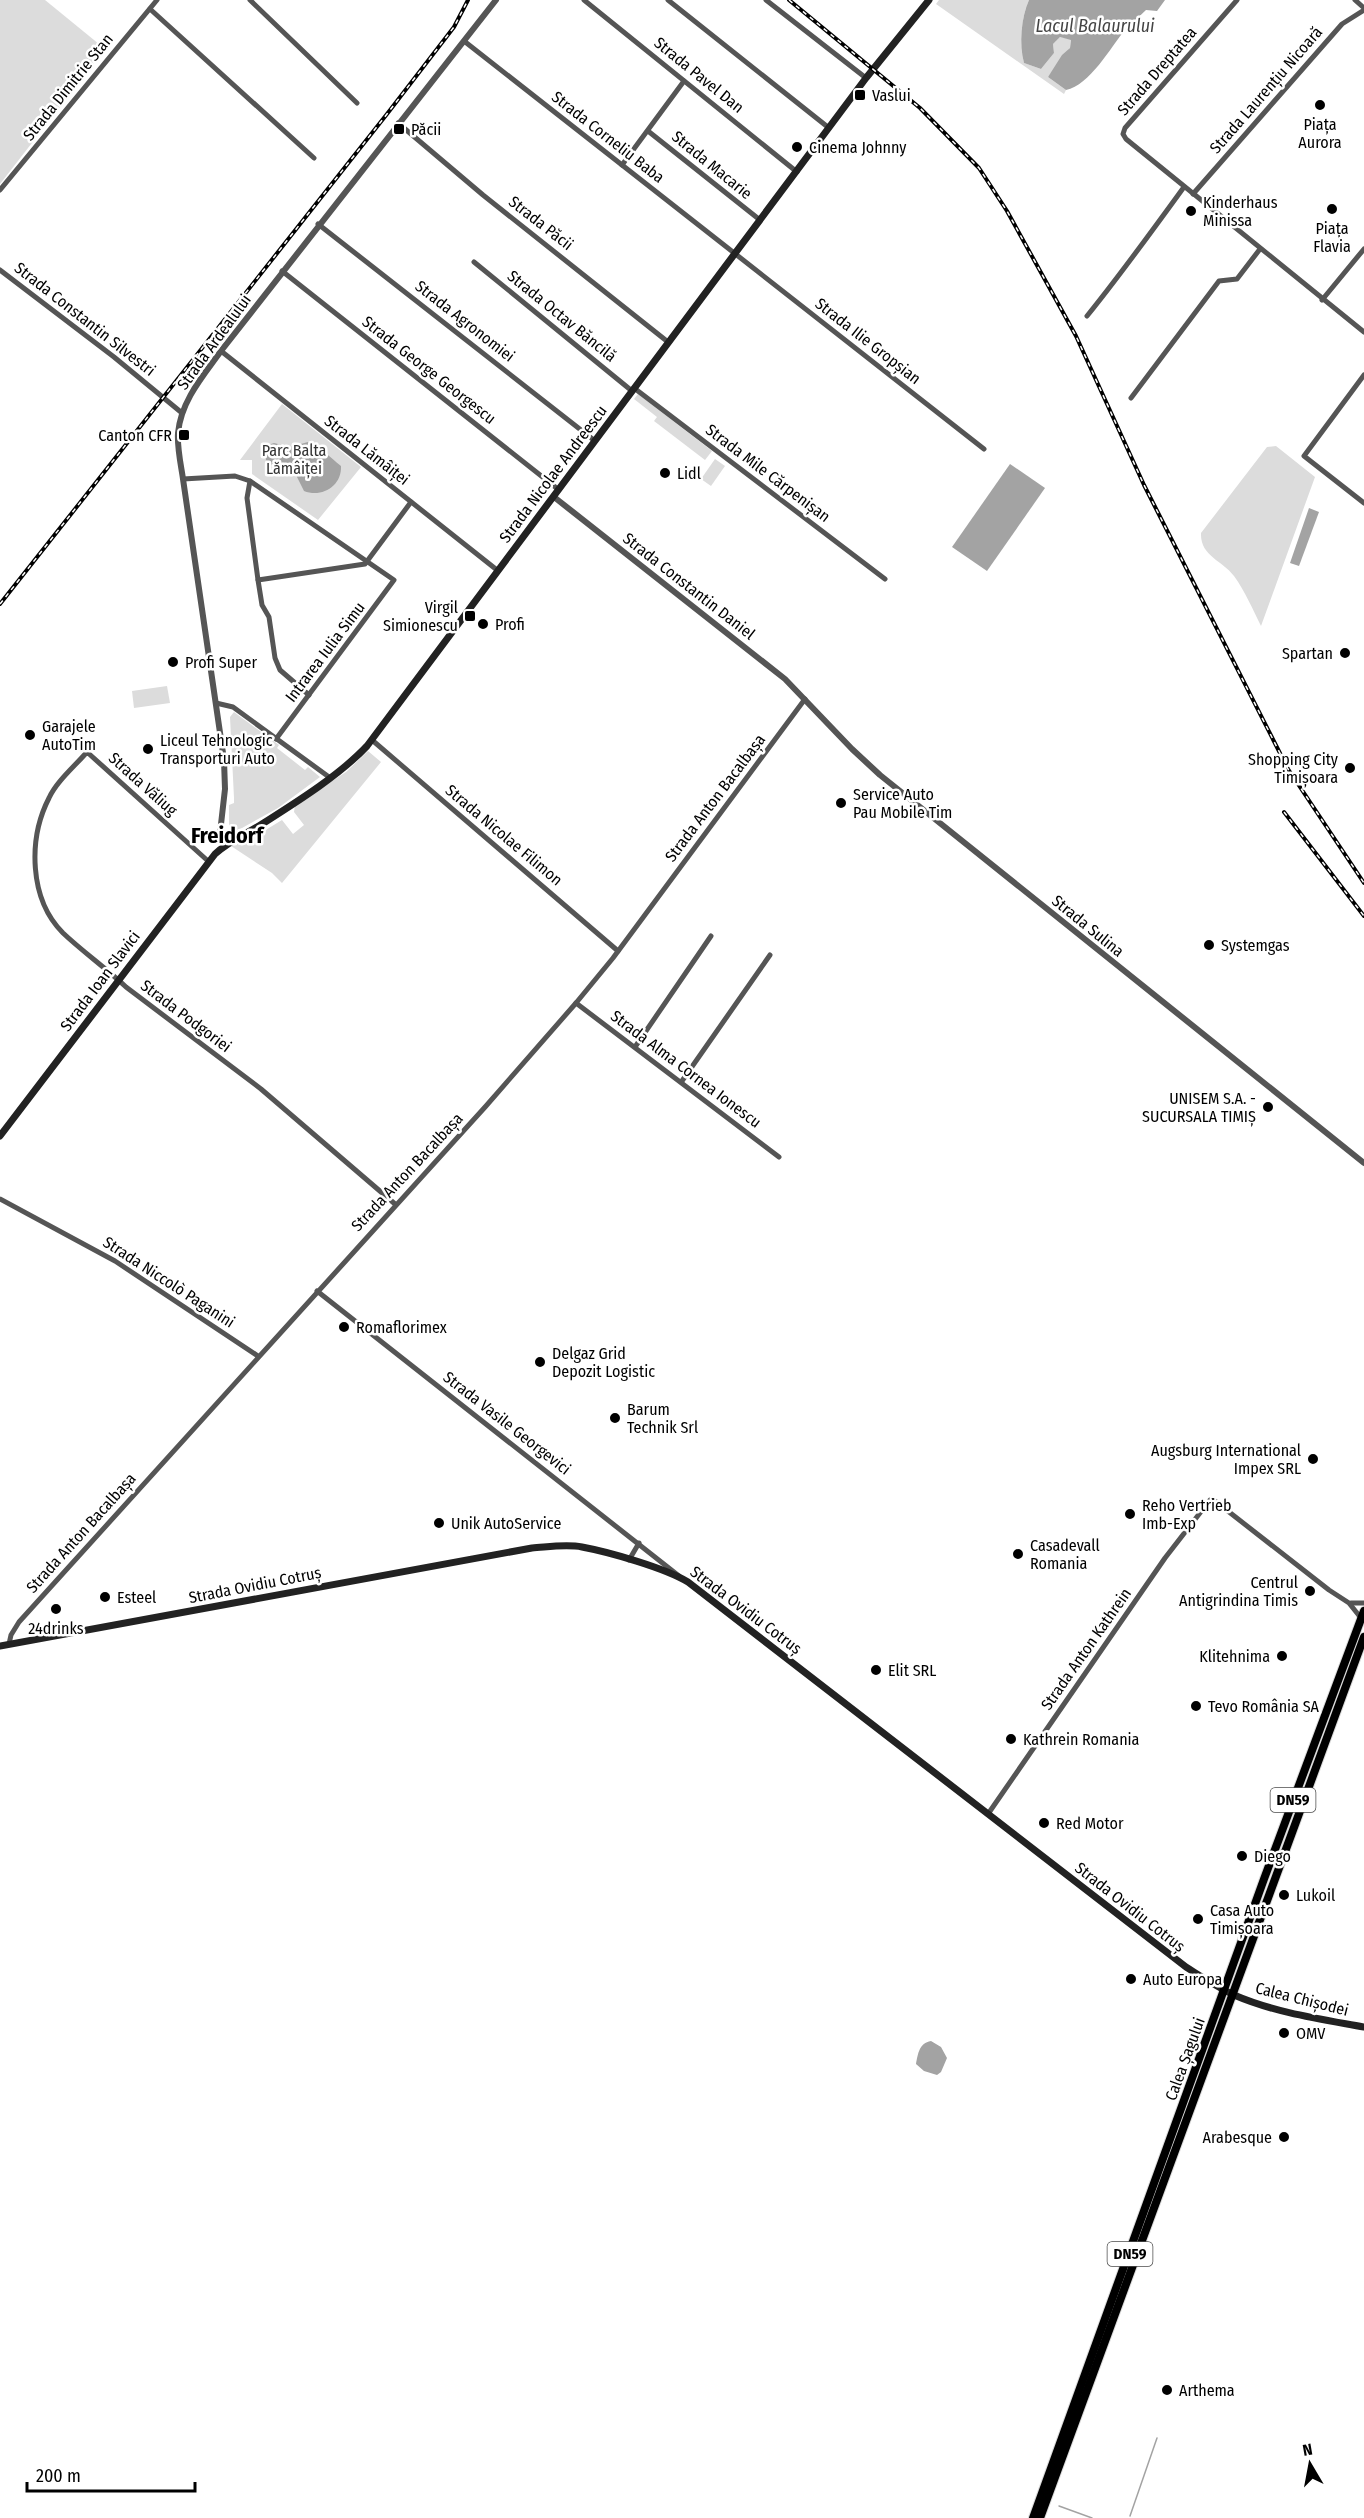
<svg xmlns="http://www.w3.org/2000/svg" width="1364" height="2518" font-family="'Fira Sans Condensed',sans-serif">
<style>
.green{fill:#dcdcdc}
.water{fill:#a3a3a3}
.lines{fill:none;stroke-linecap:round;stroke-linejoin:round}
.stream{stroke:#a3a3a3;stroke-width:1.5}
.primary-casing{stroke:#dbdbdb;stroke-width:10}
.minor{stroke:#555;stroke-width:5}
.tertiary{stroke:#555;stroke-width:6}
.secondary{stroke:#222;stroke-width:7}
.primary{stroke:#000;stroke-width:8}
.rail-casing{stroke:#000;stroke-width:4}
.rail{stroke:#fff;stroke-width:1.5;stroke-dasharray:4.5;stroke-linecap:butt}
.poi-dot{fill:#000;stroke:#fff;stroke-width:2}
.labels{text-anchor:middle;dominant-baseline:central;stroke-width:5;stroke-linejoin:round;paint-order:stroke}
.shield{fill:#fff;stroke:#4c4c4c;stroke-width:1.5}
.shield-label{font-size:15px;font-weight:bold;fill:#000}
.street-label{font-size:16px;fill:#000;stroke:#fff}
.poi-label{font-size:16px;fill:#000;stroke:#fff;text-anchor:start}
.park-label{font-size:16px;fill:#333;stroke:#fff}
.water-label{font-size:18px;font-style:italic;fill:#444;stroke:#fff}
.district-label{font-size:22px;font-weight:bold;fill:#000;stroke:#fff}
</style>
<rect width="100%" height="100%" fill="#fff"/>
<g class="green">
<path d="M0 0H45L105 49 0 184Z"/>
<path d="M939 0H1029C1021 18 1019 44 1024 63L1041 69 1054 53 1053 44 1060 37 1071 39 1070 48 1048 77 1066 90 1064 94 936 4Z"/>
<path d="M638 394 712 451 705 460 654 421 657 417 634 399Z"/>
<path d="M282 404 361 467 318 520 252 474V460H240Z"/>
<path d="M1276 446 1315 477 1261 626C1253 610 1245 591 1234 576 1222 560 1200 556 1201 533L1267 447Z"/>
<path d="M715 459 725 466 711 486 701 479Z"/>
<path d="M167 686 170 703 134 708 132 691Z"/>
<path d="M234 712 279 745 277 748 305 770 308 767 320 777 278 808 233 833 229 830V805L234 803V798L230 717Z"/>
<path d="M368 751 381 762 282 883 272 873 231 846 259 834 282 820 293 834 304 825 294 812 295 805 346 772Z"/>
</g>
<g class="water">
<path d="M1029 0H1165L1157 11 1146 10C1139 17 1132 23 1125 30 1110 48 1090 85 1066 90L1048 77 1062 55 1070 48 1071 40 1060 37 1053 44 1054 53 1041 69 1024 63C1019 44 1021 18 1029 0Z"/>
<path d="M308 442C321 448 330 457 341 466 342 486 322 498 304 491L295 473 274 467 266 460 265 453 268 445 274 443 290 447Z"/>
<path d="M1010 464 1045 488 987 571 952 547Z"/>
<path d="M1309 508 1319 512 1299 566 1290 563Z"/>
<path d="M931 2041 941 2047 947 2058 941 2072 937 2075 924 2071 916 2064C918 2054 919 2043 931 2041Z"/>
</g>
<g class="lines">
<g class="stream">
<path d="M1059 2506 1092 2518"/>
<path d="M1130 2516 1157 2438"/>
</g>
<defs>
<g id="primary">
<path d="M1033 2518 1264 1879 1364 1611"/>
<path d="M1040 2518 1364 1637"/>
</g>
</defs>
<use href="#primary" class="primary-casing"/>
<g class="minor">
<path d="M250 0 357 103"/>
<path d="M584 0 797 172"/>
<path d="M668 0 829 128"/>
<path d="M766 0 866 78"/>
<path d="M1237 0 1125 128 1123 134 1126 139 1364 332"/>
<path d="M1355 0 1364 8"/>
<path d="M150 9 314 158"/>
<path d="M464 41 984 449"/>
<path d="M398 123 483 195 668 342"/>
<path d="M648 131 760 220"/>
<path d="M622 165 684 81"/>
<path d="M0 190 157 0"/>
<path d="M1193 194 1342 24 1364 10"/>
<path d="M318 224 595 441"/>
<path d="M474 262 632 391"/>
<path d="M0 270 114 357 182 413"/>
<path d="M282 271 559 490"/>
<path d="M1322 300 1364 249"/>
<path d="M1087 316C1121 274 1152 231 1184 187"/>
<path d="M221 351 497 570"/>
<path d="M1364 375 1304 456 1364 503"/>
<path d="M634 388 885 579"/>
<path d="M1131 398 1219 281 1237 279 1260 249"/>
<path d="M183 479 235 476 250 481 394 580 276 739"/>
<path d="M250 481 247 498 258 580 262 605 269 617 275 658 280 670 309 695"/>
<path d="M258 580 365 564 411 502"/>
<path d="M216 703 233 707 329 777"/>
<path d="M372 740 618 951"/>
<path d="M208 861 87 752C74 767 57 781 49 798 28 839 29 899 63 933 83 952 106 968 126 987L261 1089 395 1204"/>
<path d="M576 1003 779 1157"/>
<path d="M635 1047 711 936"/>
<path d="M682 1081 770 955"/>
<path d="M0 1199 115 1261 258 1356"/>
<path d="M317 1291 679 1576"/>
<path d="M629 1560 639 1543"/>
<path d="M1351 1603H1364"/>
<path d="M9 1644 11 1635 19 1622 486 1106 576 1003 613 958 805 699"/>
<path d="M988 1814 1165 1558 1210 1500 1215 1501 1329 1590 1349 1603 1361 1618"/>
</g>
<g class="tertiary">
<path d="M554 497 785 679 852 749 880 775 1364 1163"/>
<path d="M224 845 220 833 225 789 224 760 183 479C181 465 177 448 178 433 181 401 203 376 221 351L496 0"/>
</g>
<g class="secondary">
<path d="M0 1136 215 854C229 841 246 834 262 824 295 803 340 775 367 746L866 78 929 0"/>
<path d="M0 1646 532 1548C548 1547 566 1544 582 1547 609 1552 665 1568 688 1582L1186 1967C1202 1977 1217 1987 1234 1995 1276 2013 1320 2019 1364 2027"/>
</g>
<use href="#primary" class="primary"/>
<defs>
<g id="rail">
<path d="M789 0 920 108 979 168 1007 211 1076 336 1144 485 1288 769 1364 883"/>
<path d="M0 604 387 114 454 27 468 0"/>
<path d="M1284 812 1364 916"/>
</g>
</defs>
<use href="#rail" class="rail-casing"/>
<use href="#rail" class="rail"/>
</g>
<g class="poi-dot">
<rect x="854" y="89" width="12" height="12" rx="3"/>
<circle cx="1320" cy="105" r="6"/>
<rect x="393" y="123" width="12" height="12" rx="3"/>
<circle cx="797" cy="147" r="6"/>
<circle cx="1332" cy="209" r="6"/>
<circle cx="1191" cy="211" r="6"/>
<rect x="178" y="429" width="12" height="12" rx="3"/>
<circle cx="665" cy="473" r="6"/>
<rect x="464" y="610" width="12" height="12" rx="3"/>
<circle cx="483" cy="624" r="6"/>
<circle cx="1345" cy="653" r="6"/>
<circle cx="173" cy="662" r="6"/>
<circle cx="30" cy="735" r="6"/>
<circle cx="148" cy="749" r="6"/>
<circle cx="1350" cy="768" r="6"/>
<circle cx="841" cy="803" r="6"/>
<circle cx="1209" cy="945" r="6"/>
<circle cx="1268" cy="1107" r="6"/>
<circle cx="344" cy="1327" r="6"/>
<circle cx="540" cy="1362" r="6"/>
<circle cx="615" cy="1418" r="6"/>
<circle cx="1313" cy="1459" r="6"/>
<circle cx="1130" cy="1514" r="6"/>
<circle cx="439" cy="1523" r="6"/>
<circle cx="1018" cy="1554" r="6"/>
<circle cx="1310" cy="1591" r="6"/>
<circle cx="105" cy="1597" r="6"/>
<circle cx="56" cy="1609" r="6"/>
<circle cx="1282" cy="1656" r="6"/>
<circle cx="876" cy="1670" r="6"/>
<circle cx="1196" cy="1706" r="6"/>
<circle cx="1011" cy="1739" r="6"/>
<circle cx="1044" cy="1823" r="6"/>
<circle cx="1242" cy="1856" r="6"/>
<circle cx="1284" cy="1895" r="6"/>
<circle cx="1198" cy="1919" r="6"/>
<circle cx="1131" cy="1979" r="6"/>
<circle cx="1284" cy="2033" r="6"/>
<circle cx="1284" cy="2137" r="6"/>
<circle cx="1167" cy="2390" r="6"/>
</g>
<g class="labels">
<g class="shield">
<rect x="1270.5" y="1788" width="45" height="24" rx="4.5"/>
<rect x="1107.5" y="2242" width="45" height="24" rx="4.5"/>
</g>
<g class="shield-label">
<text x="1293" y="1800">DN59</text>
<text x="1130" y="2254">DN59</text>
</g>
<g class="street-label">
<text transform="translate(1157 71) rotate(-49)">Strada Dreptatea</text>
<text transform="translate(699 75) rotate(39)">Strada Pavel Dan</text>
<text transform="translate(68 87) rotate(-51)">Strada Dimitrie Stan</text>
<text transform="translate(1266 90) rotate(-49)">Strada Laurențiu Nicoară</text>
<text transform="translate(608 137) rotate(38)">Strada Corneliu Baba</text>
<text transform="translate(712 165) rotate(39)">Strada Macarie</text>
<text transform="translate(541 223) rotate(38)">Strada Păcii</text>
<text transform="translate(562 316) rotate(39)">Strada Octav Băncilă</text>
<text transform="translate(85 319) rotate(38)">Strada Constantin Silvestri</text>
<text transform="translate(465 321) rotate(38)">Strada Agronomiei</text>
<text transform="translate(868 341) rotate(38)">Strada Ilie Gropșian</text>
<text transform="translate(214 342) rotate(-54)">Strada Ardealului</text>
<text transform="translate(429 370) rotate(38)">Strada George Georgescu</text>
<text transform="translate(367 450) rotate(38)">Strada Lămâiței</text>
<text transform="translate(768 473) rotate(37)">Strada Mile Cărpenișan</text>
<text transform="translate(553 474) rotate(-53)">Strada Nicolae Andreescu</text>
<text transform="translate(689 586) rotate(38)">Strada Constantin Daniel</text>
<text transform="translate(325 652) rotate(-53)">Intrarea Iulia Simu</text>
<text transform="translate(143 784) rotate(42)">Strada Văliug</text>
<text transform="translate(715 798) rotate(-53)">Strada Anton Bacalbașa</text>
<text transform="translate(504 835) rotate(40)">Strada Nicolae Filimon</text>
<text transform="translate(1088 926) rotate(39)">Strada Sulina</text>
<text transform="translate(100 981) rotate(-53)">Strada Ioan Slavici</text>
<text transform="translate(186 1016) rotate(37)">Strada Podgoriei</text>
<text transform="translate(686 1069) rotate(37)">Strada Alma Cornea Ionescu</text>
<text transform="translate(407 1172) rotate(-47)">Strada Anton Bacalbașa</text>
<text transform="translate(169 1282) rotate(33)">Strada Niccolò Paganini</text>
<text transform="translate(507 1423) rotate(38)">Strada Vasile Georgevici</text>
<text transform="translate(81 1533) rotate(-48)">Strada Anton Bacalbașa</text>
<text transform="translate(255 1585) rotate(-11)">Strada Ovidiu Cotruș</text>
<text transform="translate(746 1610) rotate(37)">Strada Ovidiu Cotruș</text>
<text transform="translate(1086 1649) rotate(-55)">Strada Anton Kathrein</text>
<text transform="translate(1130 1907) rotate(38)">Strada Ovidiu Cotruș</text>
<text transform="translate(1302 1999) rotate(14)">Calea Chișodei</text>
<text transform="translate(1185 2059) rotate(-70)">Calea Șagului</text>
</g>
<g class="poi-label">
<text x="872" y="95">Vaslui</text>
<text x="1320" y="124" text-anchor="middle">Piața<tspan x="1320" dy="18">Aurora</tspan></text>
<text x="411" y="129">Păcii</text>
<text x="809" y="147">Cinema Johnny</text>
<text x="1203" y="202">Kinderhaus<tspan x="1203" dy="18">Minissa</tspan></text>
<text x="1332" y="228" text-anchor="middle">Piața<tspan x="1332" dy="18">Flavia</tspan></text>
<text x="172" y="435" text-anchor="end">Canton CFR</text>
<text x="677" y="473">Lidl</text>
<text x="458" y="607" text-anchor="end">Virgil<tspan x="458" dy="18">Simionescu</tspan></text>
<text x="495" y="624">Profi</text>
<text x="1333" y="653" text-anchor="end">Spartan</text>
<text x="185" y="662">Profi Super</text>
<text x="42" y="726">Garajele<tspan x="42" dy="18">AutoTim</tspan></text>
<text x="160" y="740">Liceul Tehnologic<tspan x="160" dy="18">Transporturi Auto</tspan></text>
<text x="1338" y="759" text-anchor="end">Shopping City<tspan x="1338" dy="18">Timișoara</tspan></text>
<text x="853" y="794">Service Auto<tspan x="853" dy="18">Pau Mobile Tim</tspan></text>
<text x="1221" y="945">Systemgas</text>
<text x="1256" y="1098" text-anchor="end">UNISEM S.A. -<tspan x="1256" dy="18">SUCURSALA TIMIȘ</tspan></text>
<text x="356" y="1327">Romaflorimex</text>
<text x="552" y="1353">Delgaz Grid<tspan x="552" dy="18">Depozit Logistic</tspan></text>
<text x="627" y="1409">Barum<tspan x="627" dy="18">Technik Srl</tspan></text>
<text x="1301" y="1450" text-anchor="end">Augsburg International<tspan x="1301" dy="18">Impex SRL</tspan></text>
<text x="1142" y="1505">Reho Vertrieb<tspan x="1142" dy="18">Imb-Exp</tspan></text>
<text x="451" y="1523">Unik AutoService</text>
<text x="1030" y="1545">Casadevall<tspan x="1030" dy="18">Romania</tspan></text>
<text x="1298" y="1582" text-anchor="end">Centrul<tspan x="1298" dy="18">Antigrindina Timis</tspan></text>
<text x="117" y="1597">Esteel</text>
<text x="56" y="1628" text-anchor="middle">24drinks</text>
<text x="1270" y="1656" text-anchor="end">Klitehnima</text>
<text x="888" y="1670">Elit SRL</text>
<text x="1208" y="1706">Tevo România SA</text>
<text x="1023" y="1739">Kathrein Romania</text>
<text x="1056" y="1823">Red Motor</text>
<text x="1254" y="1856">Diego</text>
<text x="1296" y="1895">Lukoil</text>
<text x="1210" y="1910">Casa Auto<tspan x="1210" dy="18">Timișoara</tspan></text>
<text x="1143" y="1979">Auto Europa</text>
<text x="1296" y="2033">OMV</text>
<text x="1272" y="2137" text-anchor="end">Arabesque</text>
<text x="1179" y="2390">Arthema</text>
</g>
<g class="park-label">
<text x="294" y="450">Parc Balta<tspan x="294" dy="18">Lămâiței</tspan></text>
</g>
<g class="water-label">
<text x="1095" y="26">Lacul Balaurului</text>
</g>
<g class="district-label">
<text x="227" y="835">Freidorf</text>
</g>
</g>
<g transform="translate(1310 2464) rotate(350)" stroke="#ffffff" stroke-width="4.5" paint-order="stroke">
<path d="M0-4.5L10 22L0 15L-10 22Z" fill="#000000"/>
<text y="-9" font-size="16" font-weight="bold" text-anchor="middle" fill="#000000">N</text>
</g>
<path d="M27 2482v9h168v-9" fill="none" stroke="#000000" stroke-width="3"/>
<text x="36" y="2482" font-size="18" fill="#000000" stroke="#ffffff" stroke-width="4.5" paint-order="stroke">200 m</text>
</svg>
